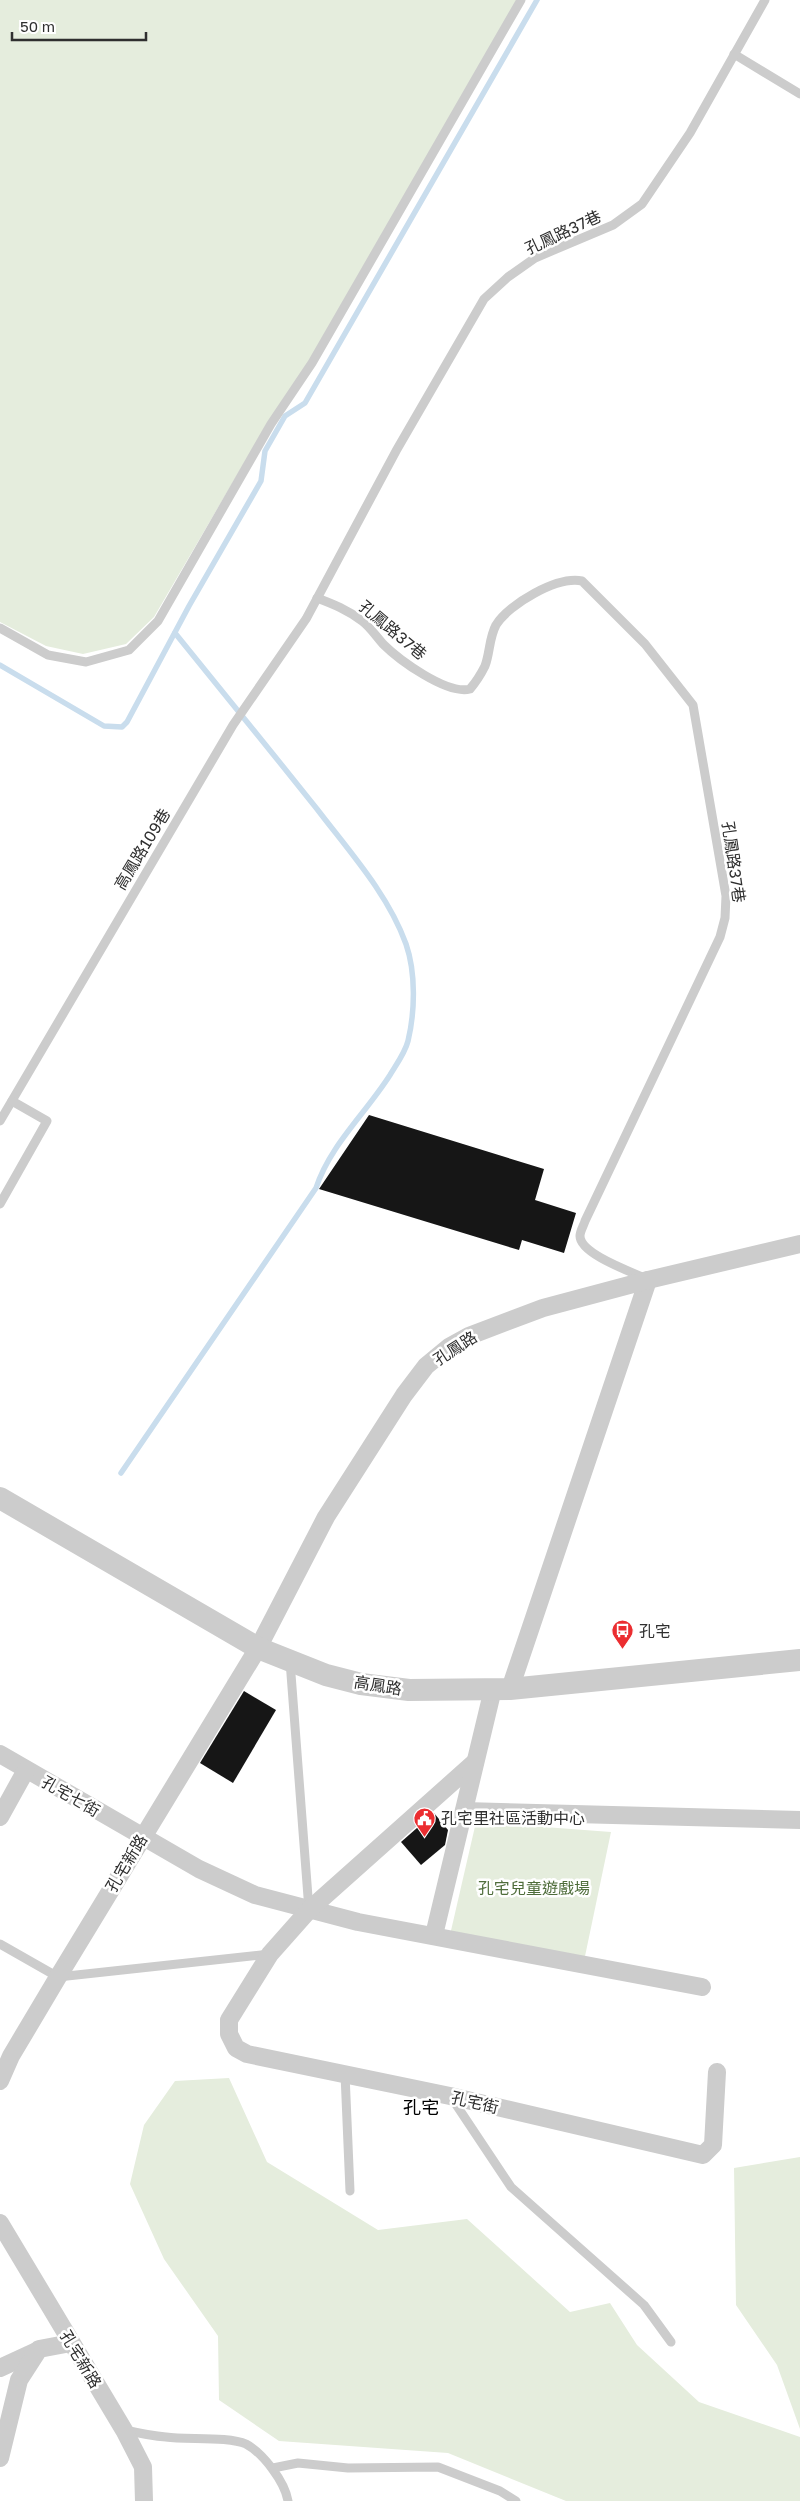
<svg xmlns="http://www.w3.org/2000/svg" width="800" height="2501" font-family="'Golos Text','Noto Sans TC',sans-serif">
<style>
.green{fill:#e5eddd}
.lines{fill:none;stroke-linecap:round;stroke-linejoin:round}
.stream{stroke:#c9dded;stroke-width:5.5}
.building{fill:#161616}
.service{stroke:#ccc;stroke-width:9}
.minor{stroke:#ccc;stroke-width:18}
.tertiary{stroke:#ccc;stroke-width:22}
.labels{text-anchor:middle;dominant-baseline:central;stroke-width:5;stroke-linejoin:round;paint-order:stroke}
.street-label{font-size:16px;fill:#2f2f2f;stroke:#fff}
.poi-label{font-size:16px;fill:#2f2f2f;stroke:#fff;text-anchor:start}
.park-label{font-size:16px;fill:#4f6d3b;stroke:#fff}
.neighbourhood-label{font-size:18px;fill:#000;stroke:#fff}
</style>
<rect width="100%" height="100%" fill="#fff"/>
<g class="green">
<path d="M0 0H517L309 362 268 422 154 617 126 644 83 654 46 646 0 622Z"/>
<path d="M476 1822 611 1832 584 1961 450 1935Z"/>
<path d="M229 2078 267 2162 378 2230 467 2219 570 2312 610 2303 637 2345 699 2402 800 2437V2501H566L448 2453 279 2441 219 2400 218 2336 164 2259 130 2184 144 2125 175 2081Z"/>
<path d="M800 2157V2429L777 2365 736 2305 734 2168Z"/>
</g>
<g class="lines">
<g class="stream">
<path d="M0 665 104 726 122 727 127 722 189 606 261 481 265 451 285 416 305 403 537 0"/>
<path d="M121 1473 316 1188C330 1145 366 1113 390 1075 396 1065 405 1053 408 1041 415 1012 416 973 406 944 388 894 349 851 317 809 270 750 222 691 175 633"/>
</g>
</g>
<g class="building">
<path d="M369 1115 544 1169 535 1200 576 1213 564 1253 522 1240 519 1250 319 1189Z"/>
<path d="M244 1691 276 1710 233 1783 200 1763Z"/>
<path d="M434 1813 448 1830 445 1845 421 1865 401 1842Z"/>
</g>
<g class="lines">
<g class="service">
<path d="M734 54 800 94"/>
<path d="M317 598C333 604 348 610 362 621 370 627 376 636 383 644 399 660 447 695 470 689 476 682 481 674 485 666 490 653 489 638 496 625 509 604 557 576 582 581L645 644 693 705 726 896 725 918 720 937 585 1221C584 1225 580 1231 580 1236 580 1254 632 1272 647 1279"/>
<path d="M0 628 48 655 86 662 129 650 158 621 271 424 312 363 521 0"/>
<path d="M0 1121 233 725 306 619 396 451 484 299 508 277 535 258 613 225 642 204 690 133 765 0"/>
<path d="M0 1204 47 1121 12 1101"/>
<path d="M290 1661 309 1910"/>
<path d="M0 1944 58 1977 270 1954"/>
<path d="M345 2074 350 2191"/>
<path d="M451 2097 511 2187 644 2305 671 2342"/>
<path d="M125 2430C138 2433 152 2436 166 2437 186 2440 229 2436 246 2444 263 2453 285 2482 288 2501"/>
<path d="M273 2468 298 2463 348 2468 438 2467 500 2491 516 2501"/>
</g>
<g class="minor">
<path d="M510 1689 648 1280"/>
<path d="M0 1754 199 1869 255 1895 358 1922 702 1987"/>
<path d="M475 1762 309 1910 270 1954 229 2020V2034L236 2048 247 2054 450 2096 703 2155 713 2145 717 2072"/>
<path d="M464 1811 800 1820"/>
<path d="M0 1817 26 1770"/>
<path d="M434 1935 493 1689"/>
<path d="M0 2081 11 2056 58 1977 258 1648 326 1517 404 1395 426 1366 449 1347 469 1336 543 1308 648 1280 800 1244"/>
<path d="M0 2223 124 2430 143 2467 144 2501"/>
<path d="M0 2368 39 2350"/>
<path d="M0 2458 19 2380 39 2349 71 2343"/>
</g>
<path class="tertiary" d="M0 1498 258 1648 326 1675 361 1684 409 1690 510 1689 800 1660"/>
</g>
<defs>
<symbol id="bus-pin" viewBox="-11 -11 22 30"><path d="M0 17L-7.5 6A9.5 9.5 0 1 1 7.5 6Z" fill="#eb2d30" stroke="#fff"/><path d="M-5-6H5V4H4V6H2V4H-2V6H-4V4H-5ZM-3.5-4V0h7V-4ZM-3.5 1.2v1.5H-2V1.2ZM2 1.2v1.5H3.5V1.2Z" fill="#fff"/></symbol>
<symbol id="civic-pin" viewBox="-11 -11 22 30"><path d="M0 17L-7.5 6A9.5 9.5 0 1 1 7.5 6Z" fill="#eb2d30" stroke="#fff"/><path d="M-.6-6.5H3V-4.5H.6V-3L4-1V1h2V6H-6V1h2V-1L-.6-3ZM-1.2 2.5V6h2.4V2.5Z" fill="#fff"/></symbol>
</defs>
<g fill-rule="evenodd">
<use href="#bus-pin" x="610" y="1618" width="25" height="34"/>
<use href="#civic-pin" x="412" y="1806" width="25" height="34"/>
</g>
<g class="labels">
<g class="street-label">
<text transform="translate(563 232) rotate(-25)">孔鳳路37巷</text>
<text transform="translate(393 630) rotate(40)">孔鳳路37巷</text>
<text transform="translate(142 849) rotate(-59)">高鳳路109巷</text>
<text transform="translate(734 862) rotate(82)">孔鳳路37巷</text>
<text transform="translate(455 1348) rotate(-33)">孔鳳路</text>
<text transform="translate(378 1685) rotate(9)">高鳳路</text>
<text transform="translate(71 1796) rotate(30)">孔宅七街</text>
<text transform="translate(126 1863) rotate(-59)">孔宅新路</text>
<text transform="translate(475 2102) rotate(13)">孔宅街</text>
<text transform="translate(81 2359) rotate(59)">孔宅新路</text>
</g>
<g class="poi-label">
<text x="639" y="1631">孔宅</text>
<text x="441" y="1818">孔宅里社區活動中心</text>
</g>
<g class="park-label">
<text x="534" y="1888">孔宅兒童遊戲場</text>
</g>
<g class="neighbourhood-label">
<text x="421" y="2107">孔宅</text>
</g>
</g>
<path d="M12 32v8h134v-8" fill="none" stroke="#2f2f2f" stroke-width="2.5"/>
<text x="20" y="32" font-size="15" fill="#2f2f2f" stroke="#ffffff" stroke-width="4" paint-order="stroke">50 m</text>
</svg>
